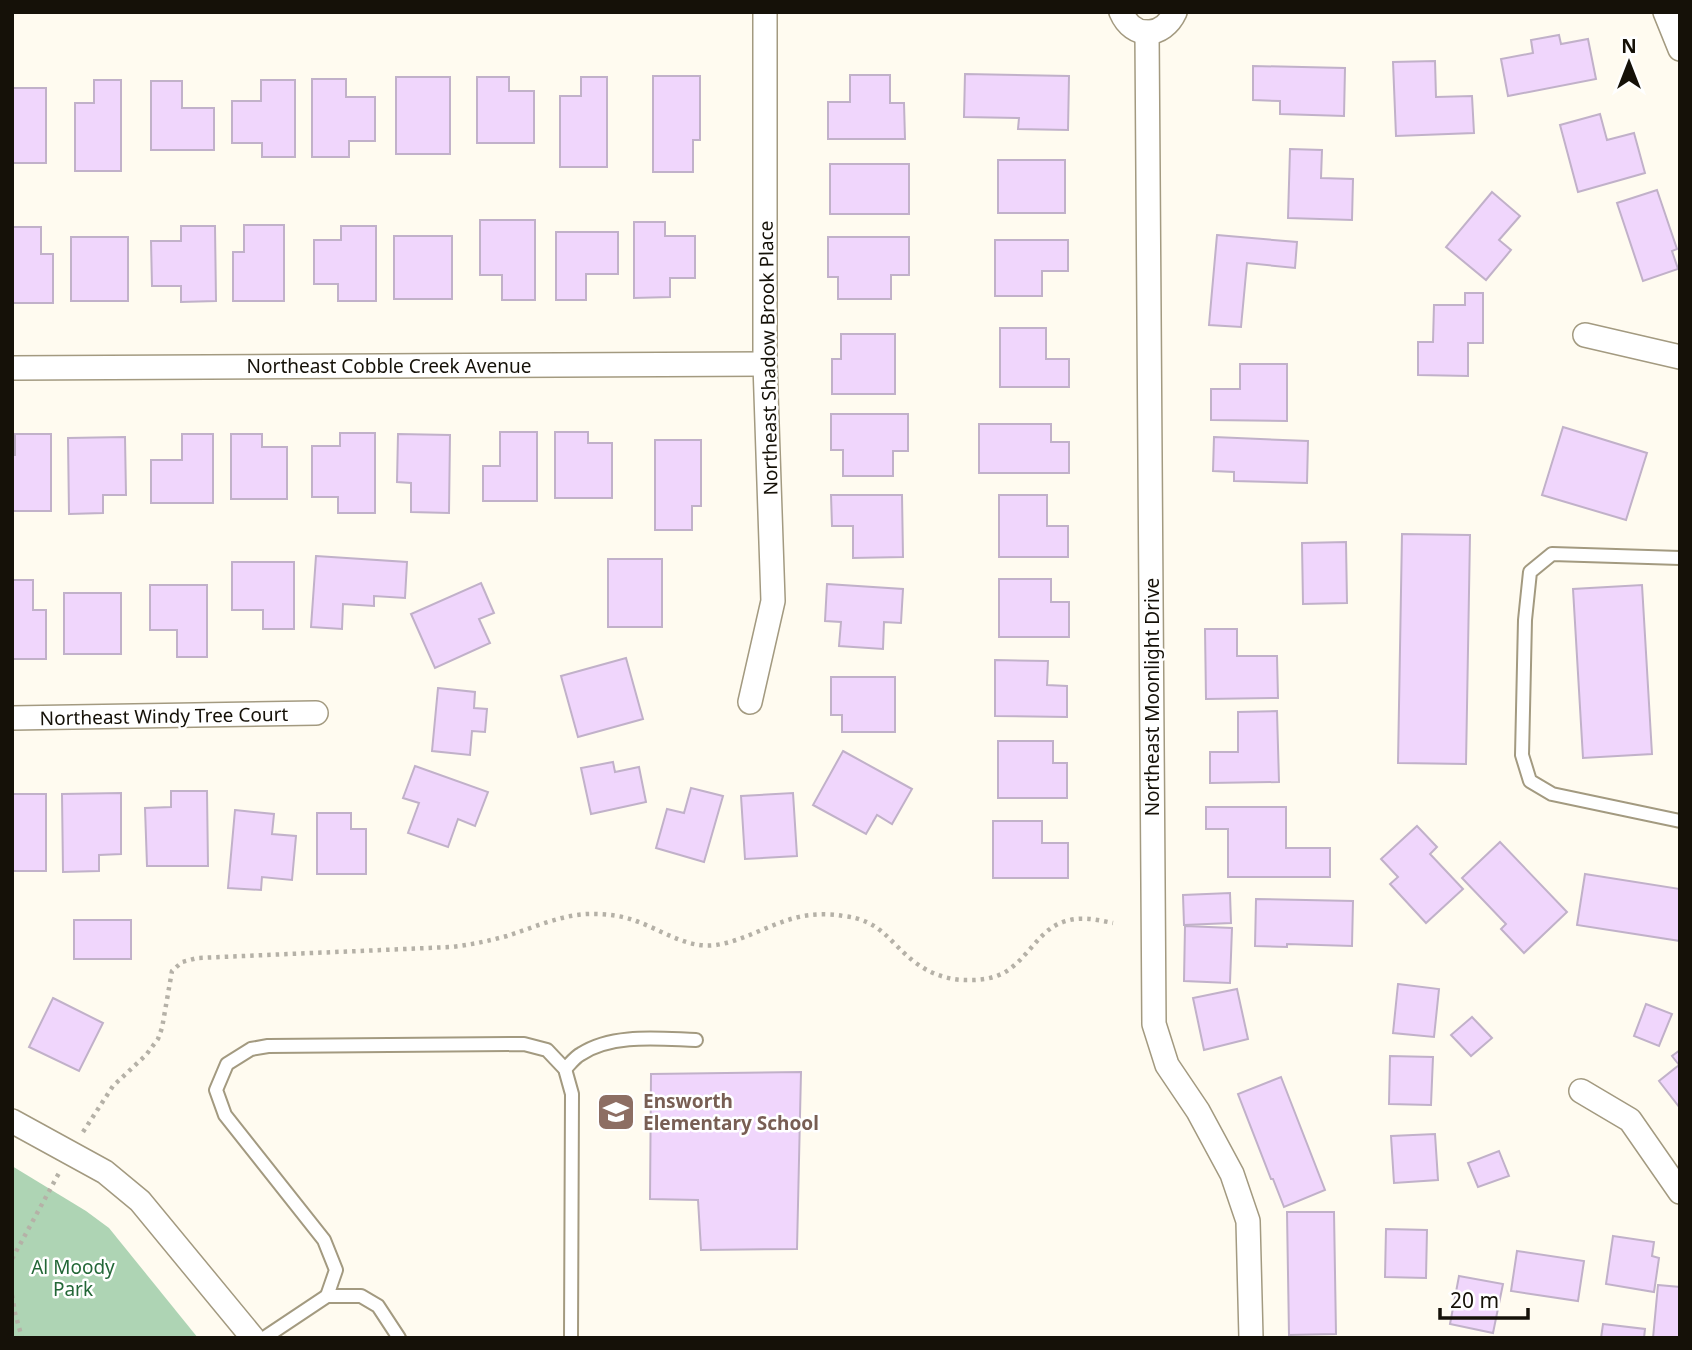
<svg xmlns="http://www.w3.org/2000/svg" width="1692" height="1350" font-family="'Noto Sans',sans-serif">
<style>
.green{fill:#aed4b4}
.building{fill:#f0d6fc;stroke:#c1b1c9;stroke-width:2}
.lines{fill:none;stroke-linecap:round;stroke-linejoin:round}
.service-casing{stroke:#a39a80;stroke-width:16}
.minor-casing{stroke:#a39a80;stroke-width:26}
.path{stroke:#b5b1a7;stroke-width:4.5;stroke-dasharray:3.5 5;stroke-linecap:butt}
.service{stroke:#fff;stroke-width:12}
.minor{stroke:#fff;stroke-width:23}
.labels{text-anchor:middle;dominant-baseline:central;stroke-width:5;stroke-linejoin:round;paint-order:stroke}
.street-label{font-size:19px;fill:#151108;stroke:#fff}
.education-label{font-size:19px;font-weight:bold;fill:#785e54;stroke:#fff;text-anchor:start}
.park-label{font-size:19px;fill:#236737;stroke:#fff}
</style>
<rect width="100%" height="100%" fill="#fffbf0"/>
<path class="green" d="M12 1166 86 1211 109 1228 198 1338H12Z"/>
<g class="building">
<path d="M1559 35 1561 44 1588 39 1596 79 1508 96 1501 59 1533 53 1531 40Z"/>
<path d="M1435 61 1436 97 1472 96 1474 133 1396 136 1393 62Z"/>
<path d="M1253 66 1345 68 1344 116 1280 114V101L1253 100Z"/>
<path d="M965 74 1069 76 1068 130 1018 129 1019 118 964 117Z"/>
<path d="M850 75H890V103H904L905 139H828V102H850Z"/>
<path d="M653 76H700V140H693V172H653Z"/>
<rect x="396" y="77" width="54" height="77"/>
<path d="M477 77H509V91H534V143H477Z"/>
<path d="M581 77H607V167H560V96H581Z"/>
<path d="M312 79H346V97H375V141H349V157H312Z"/>
<path d="M94 80H121V171H75V103H94Z"/>
<path d="M261 80H295V157H262V143H232V101H261Z"/>
<path d="M151 81H182V108H214V150H151Z"/>
<rect x="12" y="88" width="34" height="75"/>
<path d="M1600 114 1607 140 1634 133 1645 173 1578 192 1560 125Z"/>
<path d="M1290 149 1322 150 1321 178 1353 179 1352 220 1288 218Z"/>
<rect x="998" y="160" width="67" height="53"/>
<rect x="830" y="164" width="79" height="50"/>
<path d="M1657 190 1677 249 1672 251 1678 269 1643 281 1617 203Z"/>
<path d="M1492 192 1520 216 1499 240 1511 250 1486 280 1446 247Z"/>
<path d="M480 220H535V300H502V275H480Z"/>
<path d="M634 222H665V236H695V278H670V297L634 298Z"/>
<path d="M244 225H284V301H233V252H244Z"/>
<path d="M181 226H215L216 301 181 302V286H152L151 241H181Z"/>
<path d="M341 226H376V301H338V284H314V240H341Z"/>
<path d="M12 227H41V254H53V303H12Z"/>
<path d="M556 232H618V274H586V300H556Z"/>
<path d="M1217 235 1297 242 1295 268 1247 263 1241 327 1209 325Z"/>
<rect x="394" y="236" width="58" height="63"/>
<rect x="71" y="237" width="57" height="64"/>
<path d="M828 237H909V275H891V299H838V277H828Z"/>
<path d="M995 240H1068V271H1042V296H995Z"/>
<path d="M1465 293H1483V343H1468V376L1418 375V342H1433L1434 305H1465Z"/>
<path d="M1000 328H1046V359H1069V387H1000Z"/>
<path d="M841 334H895V394H832V359H841Z"/>
<path d="M1240 364H1287V421L1211 420V389H1240Z"/>
<path d="M831 414H908V451H893V476H843V450H831Z"/>
<path d="M979 424H1051V442H1069V473H979Z"/>
<path d="M1563 427 1647 453 1626 520 1542 495Z"/>
<path d="M500 432H537V501H483V466H500Z"/>
<path d="M555 432H588V443H612V498H555Z"/>
<path d="M340 433H375V513H338V497H312V446H340Z"/>
<path d="M15 434H51V511H12V455H15Z"/>
<path d="M182 434H213V503H151V460H182Z"/>
<path d="M231 434H262V447H287V499H231Z"/>
<path d="M398 434 450 435 449 513 411 512V483L397 482Z"/>
<path d="M125 437 126 495H103V513L69 514 68 438Z"/>
<path d="M1214 437 1308 441 1307 483 1234 481V472L1213 471Z"/>
<path d="M655 440H701V506H692V530H655Z"/>
<path d="M831 495H902L903 557 853 558V526H832Z"/>
<path d="M999 495H1047V526H1068V557H999Z"/>
<path d="M1402 534 1470 535 1466 764 1398 763Z"/>
<path d="M1346 542 1347 603 1303 604 1302 543Z"/>
<path d="M316 556 407 562 405 598 374 596V606L343 604 342 629 311 627Z"/>
<rect x="608" y="559" width="54" height="68"/>
<path d="M232 562H294V629H263V610H232Z"/>
<path d="M999 579H1051V602H1069V637H999Z"/>
<path d="M12 580H33V610H46V659H12Z"/>
<path d="M481 583 494 613 479 619 490 643 435 668 411 614Z"/>
<path d="M827 584 903 589 901 623 884 622 883 649 839 646 841 622 825 621Z"/>
<path d="M150 585H207V657H177V630H150Z"/>
<path d="M1642 585 1652 754 1583 758 1573 589Z"/>
<rect x="64" y="593" width="57" height="61"/>
<path d="M1205 629H1237V656H1277L1278 698 1206 699Z"/>
<path d="M626 658 643 719 578 737 561 676Z"/>
<path d="M995 660 1048 661 1047 685 1067 686V717L995 716Z"/>
<path d="M831 677H895V732H842V715H831Z"/>
<path d="M438 688 475 692 474 708 487 709 485 732 472 731 470 755 432 751Z"/>
<path d="M1277 711 1279 782 1210 783V752H1238V712Z"/>
<path d="M998 741H1053V763H1067V798H998Z"/>
<path d="M843 751 912 789 892 824 877 815 866 834 813 805Z"/>
<path d="M613 762 615 772 639 767 646 802 591 814 581 768Z"/>
<path d="M415 766 488 792 475 826 458 819 448 847 408 833 419 803 403 798Z"/>
<path d="M691 788 723 796 704 862 656 848 667 809 684 813Z"/>
<path d="M171 791H207L208 866H147L145 808 171 807Z"/>
<path d="M121 793V854L99 855V871L63 872 62 794Z"/>
<path d="M793 793 797 856 745 859 741 796Z"/>
<rect x="12" y="794" width="34" height="77"/>
<path d="M1206 807H1286V848H1330V877H1228V829H1206Z"/>
<path d="M235 810 274 814 272 834 296 836 292 880 262 877 261 890 228 888Z"/>
<path d="M317 813H351V829H366V874H317Z"/>
<path d="M993 821H1042V843H1068V878H993Z"/>
<path d="M1417 826 1437 847 1430 854 1463 889 1426 923 1390 884 1398 877 1381 859Z"/>
<path d="M1500 842 1567 912 1524 953 1501 929 1506 924 1462 878Z"/>
<path d="M1585 874 1680 889V941L1577 925Z"/>
<path d="M1230 893 1231 923 1184 925 1183 895Z"/>
<path d="M1256 899 1353 901 1352 946 1287 944V947L1255 946Z"/>
<rect x="74" y="920" width="57" height="39"/>
<path d="M1185 926 1232 928 1230 983 1184 981Z"/>
<path d="M1398 984 1439 989 1434 1037 1393 1033Z"/>
<path d="M1237 989 1248 1039 1204 1050 1193 998Z"/>
<path d="M53 998 103 1023 79 1071 29 1047Z"/>
<path d="M1646 1004 1672 1014 1659 1046 1634 1036Z"/>
<path d="M1472 1017 1492 1038 1471 1056 1451 1035Z"/>
<path d="M1680 1050V1108L1659 1081 1679 1065 1672 1056Z"/>
<path d="M1390 1056 1433 1057 1431 1105 1389 1104Z"/>
<path d="M801 1072 797 1249 701 1250 698 1200 650 1199 651 1074Z"/>
<path d="M1281 1077 1325 1190 1284 1207 1273 1179H1271L1238 1094Z"/>
<path d="M1435 1134 1438 1180 1394 1183 1391 1136Z"/>
<path d="M1499 1151 1509 1176 1478 1187 1468 1163Z"/>
<path d="M1287 1212H1334L1336 1334 1289 1335Z"/>
<path d="M1386 1229 1427 1230 1426 1278 1385 1277Z"/>
<path d="M1613 1236 1654 1242 1652 1256 1659 1258 1654 1292 1606 1284Z"/>
<path d="M1517 1251 1584 1261 1578 1301 1511 1291Z"/>
<path d="M1459 1276 1503 1284 1493 1333 1450 1324Z"/>
<path d="M1658 1285 1680 1287V1338H1653Z"/>
<path d="M1603 1324 1645 1329 1644 1338H1601Z"/>
</g>
<g class="lines">
<defs>
<g id="service">
<path d="M1680 558 1552 554 1530 572 1525 620 1522 755 1530 781 1552 794 1680 821"/>
<path d="M565 1069C570 1064 575 1057 581 1054 613 1033 661 1039 696 1040"/>
<path d="M327 1296 336 1270 324 1240 225 1115 216 1090 227 1064 251 1049 268 1046 524 1044 547 1050 565 1069 572 1094 571 1338"/>
<path d="M264 1338 327 1296H361L378 1306 399 1338"/>
</g>
<g id="minor">
<path d="M1121 12C1133 40 1163 38 1175 12"/>
<path d="M1665 12 1680 49"/>
<path d="M1147 32 1154 1024 1167 1065 1198 1111 1232 1174 1248 1221 1251 1338"/>
<path d="M1585 335 1680 357"/>
<path d="M12 368 765 364"/>
<path d="M750 702 773 601 765 364V12"/>
<path d="M12 718 316 713"/>
<path d="M1581 1091 1630 1120 1680 1192"/>
<path d="M12 1121 105 1172 140 1201 253 1338"/>
</g>
</defs>
<use href="#service" class="service-casing"/>
<use href="#minor" class="minor-casing"/>
<g class="path">
<path d="M83 1132 113 1086 146 1055 158 1039 162 1028 172 971 182 962 197 958 451 947C470 945 488 941 507 936 535 927 565 913 594 914 608 914 623 916 636 921 662 930 687 949 716 945 749 940 778 918 811 915 821 914 833 914 843 916 882 920 889 943 916 963 932 975 952 981 971 980 985 980 1000 977 1011 968 1031 953 1041 928 1066 921 1082 916 1098 920 1113 923"/>
<path d="M12 1259 59 1173"/>
<path d="M12 1295 15 1313 22 1338"/>
</g>
<use href="#service" class="service"/>
<use href="#minor" class="minor"/>
</g>
<defs>
<symbol id="school-square" viewBox="-11 -11 22 22"><rect x="-9" y="-9" width="18" height="18" rx="4" fill="#8d6e63" stroke="#fff"/><path d="M0-5L7-2L0 1L-7-2ZM-4 1L0 2.5L4 1V4Q0 6-4 4Z" fill="#fff"/></symbol>
</defs>
<g fill-rule="evenodd">
<use href="#school-square" x="594" y="1090" width="44" height="44"/>
</g>
<g class="labels">
<g class="street-label">
<text transform="translate(768 358) rotate(-91)">Northeast Shadow Brook Place</text>
<text x="389" y="366">Northeast Cobble Creek Avenue</text>
<text transform="translate(1152 697) rotate(-90)">Northeast Moonlight Drive</text>
<text transform="translate(164 716) rotate(-1)">Northeast Windy Tree Court</text>
</g>
<g class="education-label">
<text x="643" y="1101">Ensworth<tspan x="643" dy="22">Elementary School</tspan></text>
</g>
<g class="park-label">
<text x="73" y="1267">Al Moody<tspan x="73" dy="22">Park</tspan></text>
</g>
</g>
<rect width="1692" height="1350" fill="none" stroke="#151108" stroke-width="28"/>
<g transform="translate(1629 63)" stroke="#ffffff" stroke-width="5" paint-order="stroke">
<path d="M0-5L12 26L0 18L-12 26Z" fill="#151108"/>
<text y="-10" font-size="19" font-weight="bold" text-anchor="middle" fill="#151108">N</text>
</g>
<path d="M1440 1308v10h88v-10" fill="none" stroke="#151108" stroke-width="3.5"/>
<text x="1450" y="1308" font-size="21" fill="#151108" stroke="#ffffff" stroke-width="5" paint-order="stroke">20 m</text>
</svg>
